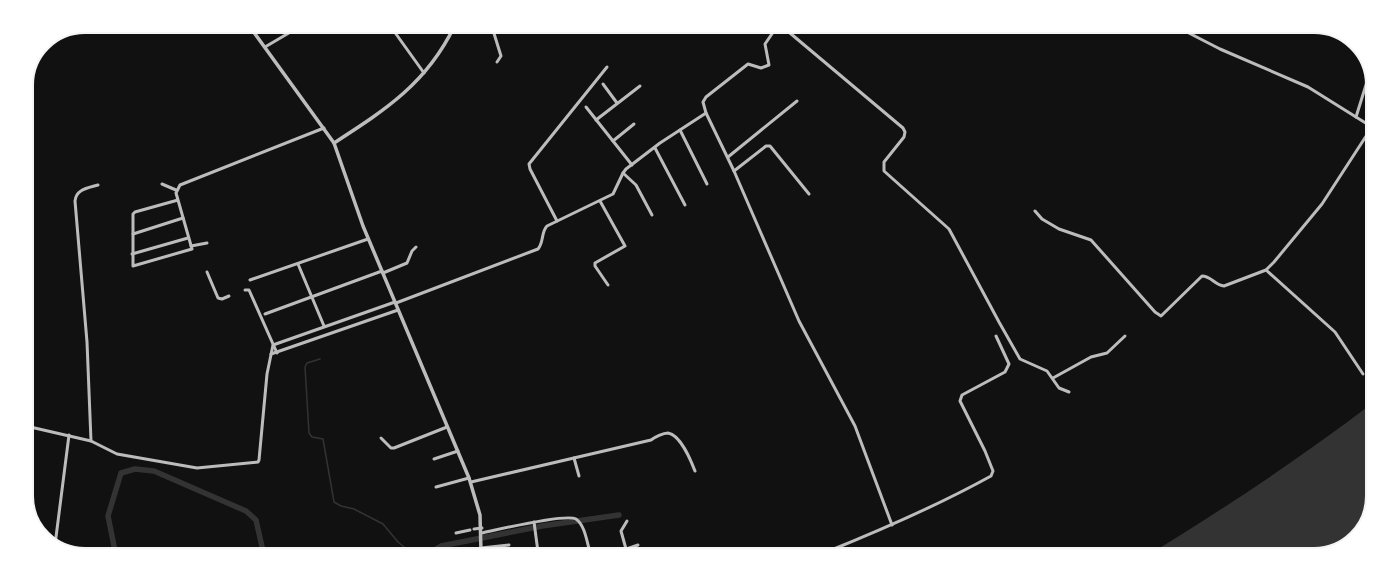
<svg xmlns="http://www.w3.org/2000/svg" width="1399" height="581" font-family="Manrope,sans-serif">
<style>
.water{fill:#333}
.lines{fill:none;stroke-linecap:round;stroke-linejoin:round}
.stream{stroke:#333;stroke-width:1.5}
.canal{stroke:#333;stroke-width:5.5}
.minor{stroke:#bcbcbc;stroke-width:3}
.tertiary{stroke:#bcbcbc;stroke-width:3.5}
.rim{fill:none;stroke:#f5f5f5;stroke-width:2}
</style>
<rect width="100%" height="100%" fill="#111"/>
<path class="water" d="M1370 405 1369 519 1347 545 1315 555 1150 554C1225 508 1299 459 1370 405Z"/>
<g class="lines">
<path class="stream" d="M320 359 307 363 305 367 309 433 312 437 323 439 334 502 341 506 354 509 383 524 398 542 410 552"/>
<g class="canal">
<path d="M115 551 108 516 121 473 135 469 154 471 246 511 256 520 263 551"/>
<path d="M431 552 441 546 542 526 619 515"/>
</g>
<g class="minor">
<path d="M391 27 424 73"/>
<path d="M492 27 501 56 497 62"/>
<path d="M784 28 903 128 905 132 904 137 884 162V171L949 229 999 322 1020 359 1047 371 1059 388 1069 392"/>
<path d="M265 47 299 27"/>
<path d="M603 84 617 103"/>
<path d="M586 107 632 165"/>
<path d="M706 113 734 171 799 321 855 426 892 525"/>
<path d="M1356 117 1370 72"/>
<path d="M596 120 640 86"/>
<path d="M680 130 707 184"/>
<path d="M613 141 634 124"/>
<path d="M655 148 685 205"/>
<path d="M728 157 797 101"/>
<path d="M734 171 766 146H770L809 194"/>
<path d="M623 173 636 185 652 215"/>
<path d="M162 184 176 190"/>
<path d="M178 200 135 212 133 214V266L192 249 176 193 180 185 324 128"/>
<path d="M600 201 625 246 595 263V266L608 285"/>
<path d="M1035 211 1042 219 1059 229 1091 240 1155 312 1161 316 1202 276C1211 276 1215 285 1224 286L1266 270 1274 262 1322 204 1372 127 1308 87 1220 49 1183 30"/>
<path d="M557 221 530 169 529 164 607 67"/>
<path d="M133 234 183 218"/>
<path d="M191 246 207 243"/>
<path d="M132 254 188 238"/>
<path d="M298 264 324 326"/>
<path d="M1266 270 1335 332 1363 374"/>
<path d="M207 272 218 298 222 299 229 296"/>
<path d="M383 273 407 263 412 251 416 247"/>
<path d="M250 280 368 239"/>
<path d="M245 290H249L277 353"/>
<path d="M396 303 538 249C544 242 541 232 547 226L613 194 623 173 626 169 660 143 706 113 703 102 706 97 748 64 761 68 769 65 765 44 776 28"/>
<path d="M265 314 382 271"/>
<path d="M271 354 398 310"/>
<path d="M1053 378 1091 357 1107 353 1125 336"/>
<path d="M26 426 91 441 117 454 197 468 258 462 259 460 267 374 273 345 395 302"/>
<path d="M381 438 391 448H394L447 427"/>
<path d="M91 441 87 342 75 201C76 189 88 188 98 185"/>
<path d="M574 458 579 476"/>
<path d="M434 459 458 451"/>
<path d="M471 482 651 440C655 437 663 433 668 433 681 435 691 461 695 471"/>
<path d="M436 487 469 478"/>
<path d="M534 522 538 552"/>
<path d="M474 529 482 528"/>
<path d="M456 533 470 530"/>
<path d="M482 533C496 530 566 513 576 519 585 525 587 543 590 552"/>
<path d="M55 545 69 435"/>
<path d="M481 548 509 545"/>
<path d="M626 549 621 531 627 521"/>
<path d="M615 553 638 545"/>
<path d="M695 553 698 551 700 553"/>
<path d="M824 553C881 530 937 506 991 476L993 471 985 451 960 401 962 395 1005 372 1009 364 996 336"/>
</g>
<g class="tertiary">
<path d="M250 27 334 143 363 226 469 478 480 515 481 552"/>
<path d="M334 143C385 110 426 84 454 27"/>
</g>
</g>
<path d="M0 0H1399V581H0ZM85 33H1314A52 52 0 0 1 1366 85V496A52 52 0 0 1 1314 548H85A52 52 0 0 1 33 496V85A52 52 0 0 1 85 33Z" fill="#fff" fill-rule="evenodd"/>
<path class="rim" d="M85 33H1314A52 52 0 0 1 1366 85V496A52 52 0 0 1 1314 548H85A52 52 0 0 1 33 496V85A52 52 0 0 1 85 33Z"/>
</svg>
